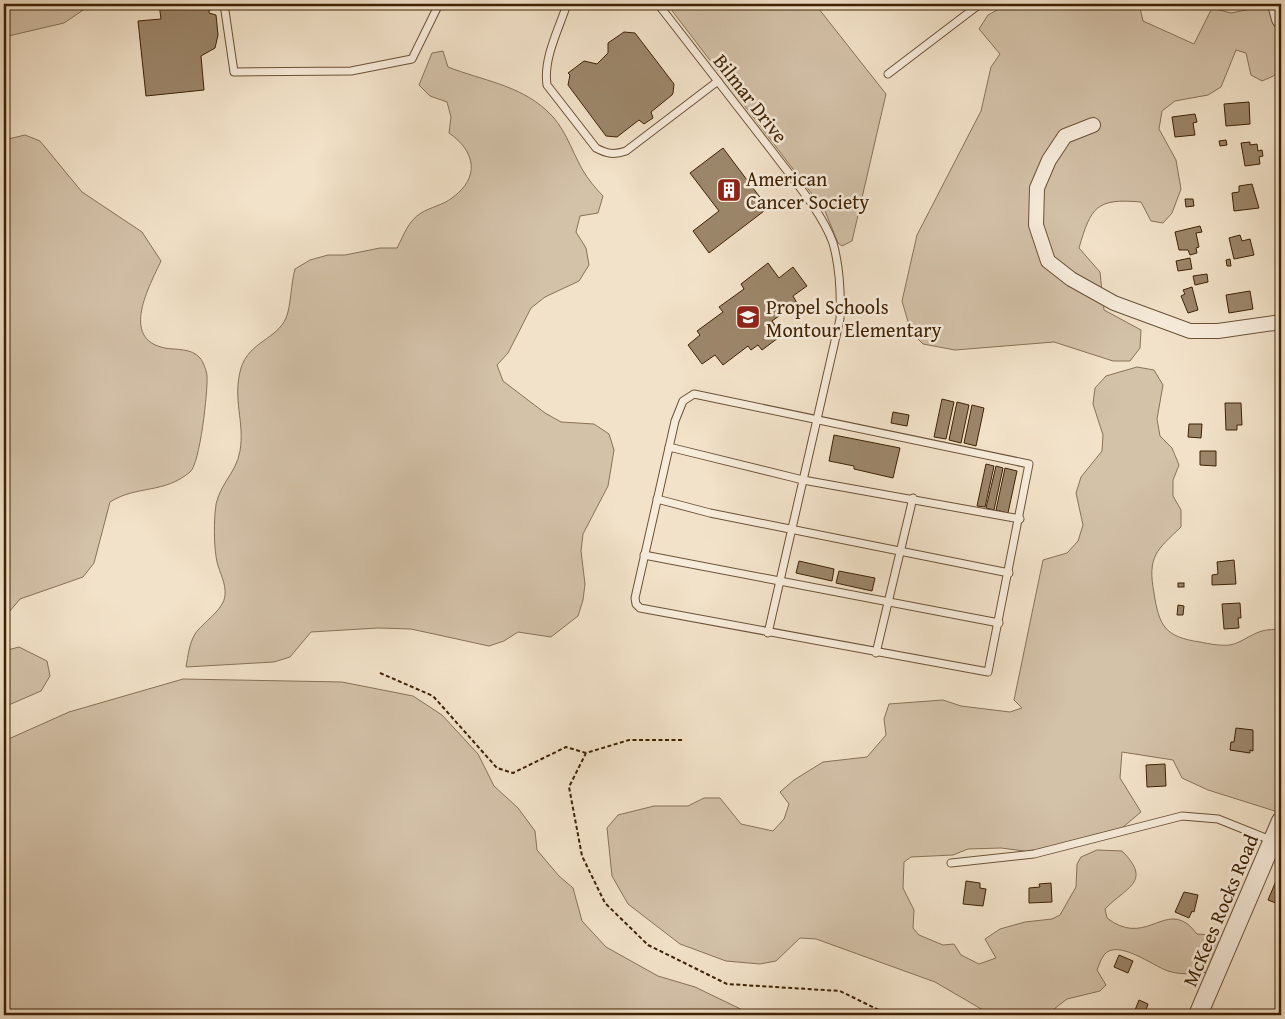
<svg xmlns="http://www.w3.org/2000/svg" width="1285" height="1019" font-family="'Gentium Book Plus',serif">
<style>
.green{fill:#d3c1a8;stroke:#887256}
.building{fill:#9c866a;stroke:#3e2204}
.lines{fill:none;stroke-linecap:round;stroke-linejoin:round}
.service-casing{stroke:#6b5235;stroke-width:9}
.minor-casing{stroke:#6b5235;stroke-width:16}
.tertiary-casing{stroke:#6b5235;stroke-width:20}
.path{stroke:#3e2204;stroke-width:2;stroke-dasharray:4 2.5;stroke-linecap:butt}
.service{stroke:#f7ecdc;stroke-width:7}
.minor{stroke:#f7ecdc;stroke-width:14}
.tertiary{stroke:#f7ecdc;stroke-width:18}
.labels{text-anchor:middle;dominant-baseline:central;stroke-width:5;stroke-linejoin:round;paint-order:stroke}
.street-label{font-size:20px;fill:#3e2204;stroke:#f7ecdc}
.poi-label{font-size:20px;fill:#3e2204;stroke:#f7ecdc;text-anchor:start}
</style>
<rect width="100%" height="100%" fill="#f2e2c9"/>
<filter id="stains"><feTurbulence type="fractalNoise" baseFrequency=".004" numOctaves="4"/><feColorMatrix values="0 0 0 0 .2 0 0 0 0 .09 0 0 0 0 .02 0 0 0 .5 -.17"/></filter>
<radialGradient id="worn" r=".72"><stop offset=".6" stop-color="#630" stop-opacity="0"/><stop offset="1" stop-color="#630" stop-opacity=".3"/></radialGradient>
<g class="green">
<path d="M4 4H92L64 23 4 37Z"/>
<path d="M667 4H815L886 94 852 241 842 246 838 243 825 211Z"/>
<path d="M1008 4H1139L1143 21 1194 44 1212 8 1231 13 1265 6 1278 12C1282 24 1285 65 1276 74 1273 77 1266 79 1262 81L1251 75 1246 53 1236 50 1221 87 1208 95 1175 101 1162 111 1159 129 1176 160 1181 189 1172 213 1163 223 1151 221 1141 202C1096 198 1091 207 1079 248L1100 272 1104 310 1141 330 1140 348 1130 361H1113L1054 342 955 350 923 344 911 332 902 301 917 235 981 111 991 67 1000 54 979 29 988 15Z"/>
<path d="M443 51 448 67C481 80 519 85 546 110 564 125 571 149 582 169 588 179 595 188 603 196L598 213 580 216 576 232 586 248 589 265 579 281 545 297 531 308 508 353 497 365 503 381 545 413 561 422 594 424 609 434 614 450 608 486 583 534 581 551 585 584 583 600 578 616 551 637 518 632 504 641 489 646 411 629 378 628 311 632 290 657 274 662 186 667C188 656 189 644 195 634 203 622 224 610 225 595 226 583 220 574 217 562 214 547 214 529 215 513 216 486 236 475 240 451 245 422 232 399 241 368 249 342 277 339 286 318 291 306 291 283 295 269L310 260 328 255H345L380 248H397C404 235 408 221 421 213 431 207 443 205 452 198 481 177 475 151 449 133L451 117 447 102 430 96 419 85 432 53Z"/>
<path d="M25 135 40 141 82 192 142 232 161 261C150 285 119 339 165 348 176 350 192 348 200 358 203 361 207 372 207 376 208 391 200 464 190 472 164 494 137 485 110 502L94 563 83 577 20 599 4 618V140Z"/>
<path d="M1137 367 1154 370 1163 385 1157 419 1160 436 1172 448 1179 465 1173 480V496L1181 510V527C1157 550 1147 556 1154 593 1159 626 1165 637 1200 642 1210 644 1220 646 1230 645 1241 643 1251 634 1262 631 1268 629 1275 630 1281 629V813L1208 790 1182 778 1173 760 1122 752 1120 778 1141 812 1117 832 1032 852 1001 848 968 849 953 855 911 857 904 862 903 888 914 910 913 928 919 935 943 945 954 944 961 955 979 964 996 958 985 939 1000 929 1025 922 1052 919 1060 915 1076 887 1077 864 1081 857 1097 850 1122 851C1153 882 1126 887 1105 909L1107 918C1143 946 1162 907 1186 923 1190 925 1194 931 1197 934L1214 935C1223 948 1221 957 1215 971 1201 973 1183 976 1168 971 1153 966 1117 938 1104 955 1101 959 1099 965 1097 970L1106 985 1100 991 1067 999 1054 1009 1053 1015H986L983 1010 935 982 816 939 800 938 776 961 760 964 726 961 680 944 628 904 612 876 607 828 618 815 654 806H688L704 798H720L741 824 773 831 784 819 789 804 780 792 794 780 823 762 867 757 886 735 884 719 889 704 943 700 961 706 1010 712 1022 708 1014 700 1043 560 1067 553 1078 541 1083 525 1076 493 1081 477 1102 451 1103 435 1093 404 1095 388 1106 376Z"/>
<path d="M19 647 47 661 50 676 41 691 4 707V651Z"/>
<path d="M183 679 342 682 413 696 442 715 478 754 494 786 518 808 535 831 537 850 559 876 573 888 582 921 606 947 658 976 695 987 753 1015H4V741L69 712Z"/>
</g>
<g class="building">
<path d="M159 4H217L218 9 209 10V13L216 15 218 35 215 48 201 56 204 90 146 96 138 21 161 19Z"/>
<path d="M624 32 635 33 674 84 673 93 672 95 651 112 653 118 644 124 639 120 617 137 606 136 568 85 570 75 568 73 584 61 597 64 608 53V43Z"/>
<path d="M1249 102 1250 124 1226 126 1224 104Z"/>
<path d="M1195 114 1197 122 1193 123 1195 135 1175 137 1172 117Z"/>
<path d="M1226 140 1227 145 1220 146 1219 141Z"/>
<path d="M1250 142V145L1257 144 1258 151 1262 150 1263 156 1259 157 1260 164 1245 166 1241 143Z"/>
<path d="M723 148 768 208 709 253 693 231 719 211 690 173Z"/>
<path d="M1252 184 1259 208 1234 211 1232 193 1239 192V186Z"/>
<path d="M1185 199H1193L1194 206 1186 207Z"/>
<path d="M1200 226 1202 232 1196 233 1199 247 1196 248 1197 253 1190 255 1188 250H1179L1175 232Z"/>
<path d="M1240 235 1242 241 1250 239 1254 255 1234 259 1229 238Z"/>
<path d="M1190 258 1192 269 1178 271 1176 261Z"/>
<path d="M1230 259 1231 266H1227L1226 260Z"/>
<path d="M768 263 779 278 793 267 807 286 793 296 797 303 772 321 782 335 762 350 758 345 751 350 748 346 723 365 715 355 702 364 688 345 700 335 697 331 723 312 719 307 744 289 741 284Z"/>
<path d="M1207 274 1208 282 1195 285 1193 276Z"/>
<path d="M1192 287 1198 310 1188 313 1181 296 1185 294 1183 290Z"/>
<path d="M1250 291 1253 309 1229 313 1226 295Z"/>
<path d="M942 399 954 402 946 439 934 437Z"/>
<path d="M957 402 969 405 961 443 949 440Z"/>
<path d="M1225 403H1241L1242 425H1237V430H1226Z"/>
<path d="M972 405 984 408 976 446 964 443Z"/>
<path d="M893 412 909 415 907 426 891 423Z"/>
<path d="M1189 424H1202L1201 438 1188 437Z"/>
<path d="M834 435 900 448 893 478 854 469V466L829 461Z"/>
<path d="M1200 451H1216V466L1200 465Z"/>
<path d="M986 464 994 466 985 507 977 506Z"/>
<path d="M996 466 1003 468 994 510 986 508Z"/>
<path d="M1005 468 1017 471 1008 513 996 510Z"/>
<path d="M1234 560 1236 584 1212 585V575L1218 574 1217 562Z"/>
<path d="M799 561 834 569 832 581 796 573Z"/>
<path d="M839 571 875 578 872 591 836 583Z"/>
<rect x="1178" y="583" width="6" height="4"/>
<path d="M1240 603 1241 618H1238L1239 628 1224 629 1222 604Z"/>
<path d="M1178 605 1184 606 1183 615H1177Z"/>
<path d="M1236 728 1253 730V751L1250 750V753L1230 750 1231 742H1234Z"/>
<path d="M1165 764 1166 786 1147 787 1146 765Z"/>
<path d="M1281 869V905L1268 900Z"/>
<path d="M966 881 980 883V888L986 889 983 906 963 904Z"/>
<path d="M1051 883 1052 902 1029 903V888L1040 887 1039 884Z"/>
<path d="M1184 892 1198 895 1194 912 1192 911 1189 918 1175 912Z"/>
<path d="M1119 955 1133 961 1128 973 1114 967Z"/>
<path d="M1139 1000 1148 1004 1146 1010 1152 1012 1151 1015H1133Z"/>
</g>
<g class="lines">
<defs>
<g id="service">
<path d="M224 4 234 72 351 71 412 59 439 4"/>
<path d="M567 4C559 29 543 58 547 85L596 148C607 154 614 155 626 151L718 81"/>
<path d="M658 4C696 53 734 102 772 151 792 178 822 212 833 243 840 268 841 294 840 319L768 633"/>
<path d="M888 74 980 4"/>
<path d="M694 394 1029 464 988 672 640 608 636 604 635 598 675 421 683 401Z"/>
<path d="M669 447 803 480 1020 519"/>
<path d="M657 499 710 513 1009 573"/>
<path d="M644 555 999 623"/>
<path d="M876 653 913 498"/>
<path d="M951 863 1034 854 1182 816 1218 819 1273 841"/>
</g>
<path id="minor" d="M1093 125 1065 136 1049 160 1037 188 1036 225 1048 261 1071 279 1114 303 1190 331H1218L1281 322"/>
<g id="tertiary">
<path d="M1277 4 1281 19"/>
<path d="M1198 1015 1281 821"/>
</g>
</defs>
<use href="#service" class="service-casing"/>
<use href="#minor" class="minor-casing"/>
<use href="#tertiary" class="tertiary-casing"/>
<g class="path">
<path d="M380 673 433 696 497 768 513 773 566 747 586 753"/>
<path d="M682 740H629L586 753 569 787 582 856 605 903 648 945 727 984 840 991 889 1015"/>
</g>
<use href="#service" class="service"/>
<use href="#minor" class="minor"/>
<use href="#tertiary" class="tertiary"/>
</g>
<defs>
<symbol id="building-square" viewBox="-11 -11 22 22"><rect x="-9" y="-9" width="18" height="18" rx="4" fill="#8f2418" stroke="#f7ecdc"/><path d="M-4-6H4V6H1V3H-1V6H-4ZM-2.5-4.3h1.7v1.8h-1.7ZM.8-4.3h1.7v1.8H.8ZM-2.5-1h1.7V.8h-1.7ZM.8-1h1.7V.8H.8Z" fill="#fff"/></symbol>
<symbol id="school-square" viewBox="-11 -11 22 22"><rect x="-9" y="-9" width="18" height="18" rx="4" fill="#8f2418" stroke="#f7ecdc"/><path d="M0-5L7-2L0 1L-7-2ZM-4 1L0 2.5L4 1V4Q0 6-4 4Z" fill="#fff"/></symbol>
</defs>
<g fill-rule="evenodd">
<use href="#building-square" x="715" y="176" width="28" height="28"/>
<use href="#school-square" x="734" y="303" width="28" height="28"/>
</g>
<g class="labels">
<g class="street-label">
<text transform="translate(751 98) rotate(52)">Bilmar Drive</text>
<text transform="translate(1220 910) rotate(-67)">McKees Rocks Road</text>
</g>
<g class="poi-label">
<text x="746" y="178">American<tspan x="746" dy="23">Cancer Society</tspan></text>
<text x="766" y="306">Propel Schools<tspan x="766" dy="23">Montour Elementary</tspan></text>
</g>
</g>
<rect width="1285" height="1019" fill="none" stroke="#f2e2c9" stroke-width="20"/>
<rect x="5" y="5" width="1275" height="1009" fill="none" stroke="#3e2204" stroke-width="2.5"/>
<rect x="10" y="10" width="1265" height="999" fill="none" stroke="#3e2204"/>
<rect width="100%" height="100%" filter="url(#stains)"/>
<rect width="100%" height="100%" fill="url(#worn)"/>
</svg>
